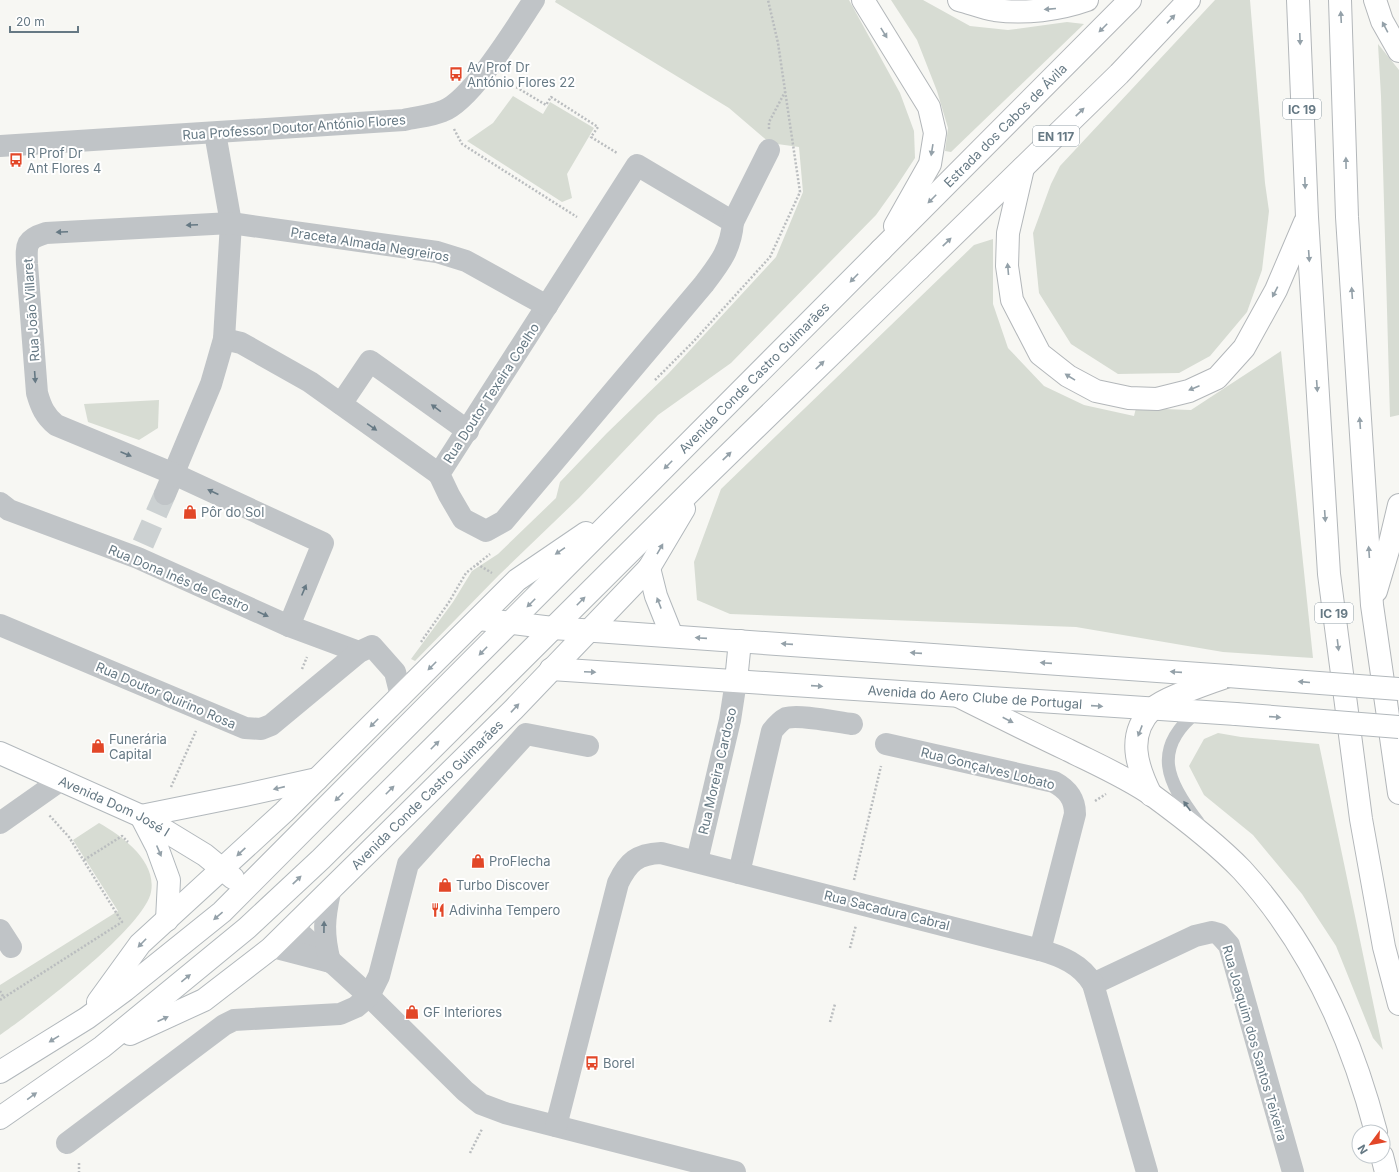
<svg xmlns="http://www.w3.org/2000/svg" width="1399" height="1172" font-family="Inter,sans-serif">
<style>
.green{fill:#d7dcd3}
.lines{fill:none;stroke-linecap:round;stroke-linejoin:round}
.street-tunnel{stroke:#ccd1d2;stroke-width:22;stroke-dasharray:22 11;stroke-linecap:butt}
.secondary-casing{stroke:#b2b8bc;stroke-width:24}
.highway-casing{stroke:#b3b7ba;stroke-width:24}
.path{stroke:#babdbf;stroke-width:2.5;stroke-dasharray:2 2;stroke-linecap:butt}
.lane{stroke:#c0c4c7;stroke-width:13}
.street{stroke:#c0c4c7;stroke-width:22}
.secondary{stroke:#fff;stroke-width:22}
.highway{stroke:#fff;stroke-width:22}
.secondary-bridge-casing{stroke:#b2b8bc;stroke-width:24;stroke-linecap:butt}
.secondary-bridge{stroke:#fff;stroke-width:22}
.oneway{fill:#94a1a9}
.oneway2{fill:#667984}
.labels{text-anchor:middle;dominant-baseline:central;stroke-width:4;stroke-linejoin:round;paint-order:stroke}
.shield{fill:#fff;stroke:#94a1a9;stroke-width:1}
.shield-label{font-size:12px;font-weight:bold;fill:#667984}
.poi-label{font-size:13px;fill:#667984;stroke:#fff;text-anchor:start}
.street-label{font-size:13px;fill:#667984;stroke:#fff}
</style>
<rect width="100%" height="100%" fill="#f7f7f3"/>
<g class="green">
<path d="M556 0H849L900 93 914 131 915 158 896 187 876 215 731 363 658 415 579 498 499 575 415 661 411 659 453 602 472 571 498 554 556 498 560 482 607 433 668 374 776 257 803 192 799 147 770 143 729 108 555 2Z"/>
<path d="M891 0H923L970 26 1008 30 1067 22 1084 24 951 152 945 151 948 128 937 91 917 40Z"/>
<path d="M1215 0H1250L1265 183 1269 211 1262 270 1247 312 1210 356 1179 373 1118 374 1071 344 1039 293 1033 233 1051 184 1060 166Z"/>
<path d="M1378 44 1399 70V415L1390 417 1381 96Z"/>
<path d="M513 96 543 114 550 102 594 128 567 174 572 198 562 202 467 141 493 123Z"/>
<path d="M993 239V304L1008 348 1044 386 1084 405 1134 416 1136 408 1191 410 1281 351 1313 658 1223 652 1076 627 730 614 697 600 694 562 721 489 974 245Z"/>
<path d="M159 400 158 428 139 440 88 422 84 404Z"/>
<path d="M1218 733 1241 737 1319 744 1383 1050 1373 1038 1336 946 1302 894 1253 835 1204 795 1189 766 1204 739Z"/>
<path d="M99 823C122 836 157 861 151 892 144 928 33 1012 0 1035V985L118 911 73 840Z"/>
</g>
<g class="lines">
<path class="street-tunnel" d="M143 544 165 494"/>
<defs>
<g id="secondary">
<path d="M649 568 656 596 672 636"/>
<path d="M479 619 553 628 1228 676"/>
<path id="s1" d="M551 669 1236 714"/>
<path d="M736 681 740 641"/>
<path id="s2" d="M0 753 141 816 205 855 233 878"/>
<path d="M141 816 245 795 317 779"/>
<path d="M141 816 157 847 169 880 167 920"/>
<path d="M98 1002 140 944 284 812 517 580 586 533"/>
<path id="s3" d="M130 1034 204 1000 270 949 514 709 649 568 684 509"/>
<path id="s4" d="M0 1072 87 1018 125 990 222 912 881 250"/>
<path d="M0 1118 102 1047 247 928 321 859 699 483 919 269"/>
</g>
<g id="highway">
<path d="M863 0 929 107 935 133 930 164 895 226"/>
<path d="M959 0C971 3 983 8 995 10 1025 14 1059 10 1087 0"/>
<path d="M1298 0 1307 217 1329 574 1361 819 1384 947 1399 1004"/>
<path d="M1340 0 1347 217 1372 605 1399 793"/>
<path d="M1375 0 1382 21 1399 51"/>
<path d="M1023 168 1008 233 1007 266 1012 300 1040 354 1068 376 1096 391 1129 398 1157 399 1189 391 1217 378 1244 348 1276 290 1305 222"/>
<path id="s5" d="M881 250 1130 0"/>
<path d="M919 269 1119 74 1189 0"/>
<path d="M1376 591 1389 547 1399 505"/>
<path d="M960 697C996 715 1032 733 1068 750 1096 764 1126 777 1152 795 1182 817 1216 843 1242 870 1310 944 1351 1036 1376 1132"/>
<path d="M1151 795C1137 767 1126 735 1152 709 1165 697 1210 683 1228 676"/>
<path d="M1382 1156 1386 1172"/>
</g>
</defs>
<use href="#secondary" class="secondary-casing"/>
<use href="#highway" class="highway-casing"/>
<g class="path">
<path d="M506 81 546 105 551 97 598 127 591 137 617 153"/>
<path d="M454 129 462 144 577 217"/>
<path d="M769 129V122L785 92"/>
<path d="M655 380 693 342 770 257 800 192 778 43 768 0"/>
<path d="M477 564 492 573"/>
<path d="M421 642 449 602 466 573 490 554"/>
<path d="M302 669 307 657"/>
<path d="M171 787 196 731"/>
<path d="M1095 801 1106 794"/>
<path d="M84 860 122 836 128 842"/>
<path d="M854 880 881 766"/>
<path d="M850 948 856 925"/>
<path d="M0 991 4 998"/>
<path d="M0 1000 122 922 69 837 49 815"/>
<path d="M830 1022 835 1004"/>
<path d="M470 1153 482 1129"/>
<path d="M79 1163V1172"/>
</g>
<path class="lane" d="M1197 712C1151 749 1167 782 1198 822"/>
<g class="street">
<path d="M0 146 404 120C417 117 431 116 443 111 472 100 516 27 534 0"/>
<path d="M637 165 733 222C731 249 720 263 704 284L504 521 486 531 463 519 449 495 439 474Z"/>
<path d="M733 222 769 150"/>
<path d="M224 339 241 343 310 382 439 474"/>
<path d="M341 404 370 361 468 431"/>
<path d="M165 494 211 384 224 339 231 223 215 133"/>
<path d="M0 503 9 510 138 558 289 626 359 652"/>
<path d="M0 625 245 728 261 729 271 725 359 652 372 646 395 672 401 696"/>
<path d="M289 626 323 543 174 474 56 425C45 416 41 407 37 393L27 264C26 244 26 239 46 233L231 223 437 252 466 261 547 306"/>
<path d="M886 744 1054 782C1067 789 1075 798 1075 814L1040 950"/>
<path d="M0 823 61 780"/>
<path d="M697 861 730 720 736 681"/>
<path d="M739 873 772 731C776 726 780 721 786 718 799 714 836 722 852 724"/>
<path d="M293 927 369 996 465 1091 481 1104 505 1113 735 1172"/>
<path d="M0 930 11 947"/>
<path d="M273 947 327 961"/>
<path d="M330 962C323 934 324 919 330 892"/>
<path d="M1093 984 1195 936 1212 932 1219 934 1229 945 1293 1172"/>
<path d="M556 1126 618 883C628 862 637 854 661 853L1040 950C1061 956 1081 964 1093 984L1147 1172"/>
<path d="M67 1143 224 1025 234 1020 340 1014 356 1007 369 996 379 976 408 864 526 734 588 746"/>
</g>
<use href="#secondary" class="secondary"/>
<use href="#highway" class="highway"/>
<defs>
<g id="secondary-bridge">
<path d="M1228 676 1399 689"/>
<path d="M1236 714 1399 727"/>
</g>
</defs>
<use href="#secondary-bridge" class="secondary-bridge-casing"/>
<use href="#secondary-bridge" class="secondary-bridge"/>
</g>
<defs><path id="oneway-solid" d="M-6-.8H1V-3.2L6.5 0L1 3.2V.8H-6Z"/></defs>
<g class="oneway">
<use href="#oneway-solid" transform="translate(1050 9) rotate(175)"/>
<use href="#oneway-solid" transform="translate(1341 17) rotate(-93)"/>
<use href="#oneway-solid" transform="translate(1171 19) rotate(-47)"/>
<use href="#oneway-solid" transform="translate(1385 27) rotate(-118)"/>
<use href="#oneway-solid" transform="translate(1103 28) rotate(135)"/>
<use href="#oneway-solid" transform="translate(884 33) rotate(58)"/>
<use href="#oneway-solid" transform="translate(1300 39) rotate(88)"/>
<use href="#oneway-solid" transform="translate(1080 112) rotate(-44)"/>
<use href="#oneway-solid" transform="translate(932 150) rotate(99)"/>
<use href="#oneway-solid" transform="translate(1346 163) rotate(-91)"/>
<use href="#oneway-solid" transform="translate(1305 183) rotate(88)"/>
<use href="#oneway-solid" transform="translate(932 199) rotate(135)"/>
<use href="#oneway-solid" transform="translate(947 242) rotate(-44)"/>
<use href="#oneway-solid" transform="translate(1309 256) rotate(86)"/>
<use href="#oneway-solid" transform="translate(1008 269) rotate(-95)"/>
<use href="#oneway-solid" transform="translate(854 278) rotate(134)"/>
<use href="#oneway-solid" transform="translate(1275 292) rotate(117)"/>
<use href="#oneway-solid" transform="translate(1352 293) rotate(-94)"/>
<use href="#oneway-solid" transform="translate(820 365) rotate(-44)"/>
<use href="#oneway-solid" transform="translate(1070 377) rotate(-148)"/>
<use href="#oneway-solid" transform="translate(1317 386) rotate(86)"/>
<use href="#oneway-solid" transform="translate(1194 388) rotate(157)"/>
<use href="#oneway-solid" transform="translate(1360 423) rotate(-94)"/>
<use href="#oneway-solid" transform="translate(727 456) rotate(-44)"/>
<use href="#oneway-solid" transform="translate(668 465) rotate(135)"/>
<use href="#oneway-solid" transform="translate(1325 516) rotate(86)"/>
<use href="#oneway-solid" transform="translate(660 549) rotate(-60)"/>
<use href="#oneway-solid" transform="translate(560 551) rotate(146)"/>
<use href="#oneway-solid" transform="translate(1369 552) rotate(-94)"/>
<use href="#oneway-solid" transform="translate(581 601) rotate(-45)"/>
<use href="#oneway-solid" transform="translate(531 603) rotate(135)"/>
<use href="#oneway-solid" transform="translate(659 603) rotate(-111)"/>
<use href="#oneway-solid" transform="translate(701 638) rotate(-176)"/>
<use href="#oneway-solid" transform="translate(787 644) rotate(-176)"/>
<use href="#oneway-solid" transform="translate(1338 645) rotate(83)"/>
<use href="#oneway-solid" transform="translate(483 651) rotate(134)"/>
<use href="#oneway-solid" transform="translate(916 653) rotate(-176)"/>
<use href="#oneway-solid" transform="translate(1046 663) rotate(-176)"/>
<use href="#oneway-solid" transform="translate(432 666) rotate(135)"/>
<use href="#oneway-solid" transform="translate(590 672) rotate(3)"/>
<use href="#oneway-solid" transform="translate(1176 672) rotate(-176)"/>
<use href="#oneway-solid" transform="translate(1304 682) rotate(-175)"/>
<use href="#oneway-solid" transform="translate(817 686) rotate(4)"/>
<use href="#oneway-solid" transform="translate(1097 706) rotate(4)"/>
<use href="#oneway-solid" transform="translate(515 708) rotate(-47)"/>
<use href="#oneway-solid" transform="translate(1275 717) rotate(4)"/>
<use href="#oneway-solid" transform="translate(1008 720) rotate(27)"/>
<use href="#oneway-solid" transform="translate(374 723) rotate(135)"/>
<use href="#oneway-solid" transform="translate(1140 731) rotate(111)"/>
<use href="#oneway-solid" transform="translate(435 745) rotate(-45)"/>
<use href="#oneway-solid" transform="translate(279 788) rotate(167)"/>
<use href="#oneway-solid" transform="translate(390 790) rotate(-45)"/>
<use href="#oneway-solid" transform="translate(339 797) rotate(135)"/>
<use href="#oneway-solid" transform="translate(159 851) rotate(67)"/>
<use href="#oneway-solid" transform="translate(241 852) rotate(137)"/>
<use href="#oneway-solid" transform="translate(297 880) rotate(-44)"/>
<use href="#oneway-solid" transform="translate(218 916) rotate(140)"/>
<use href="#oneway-solid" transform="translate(142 943) rotate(134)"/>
<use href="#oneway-solid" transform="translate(186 978) rotate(-39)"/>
<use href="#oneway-solid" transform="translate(163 1019) rotate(-24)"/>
<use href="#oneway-solid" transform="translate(54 1039) rotate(148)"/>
<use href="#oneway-solid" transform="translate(32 1096) rotate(-36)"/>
</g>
<g class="oneway2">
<use href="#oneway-solid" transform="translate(192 225) rotate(177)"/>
<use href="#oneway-solid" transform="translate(62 232) rotate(177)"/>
<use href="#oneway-solid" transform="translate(35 377) rotate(86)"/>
<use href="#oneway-solid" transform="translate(436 408) rotate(-144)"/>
<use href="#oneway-solid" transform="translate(372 427) rotate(35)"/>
<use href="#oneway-solid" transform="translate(126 454) rotate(23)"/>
<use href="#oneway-solid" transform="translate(213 492) rotate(-155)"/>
<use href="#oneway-solid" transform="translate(304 590) rotate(-67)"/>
<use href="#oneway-solid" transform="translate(263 614) rotate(24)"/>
<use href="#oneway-solid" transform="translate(1187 806) rotate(-125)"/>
<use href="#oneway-solid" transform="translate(324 927) rotate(-89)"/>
</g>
<defs>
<symbol id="bus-bare" viewBox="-9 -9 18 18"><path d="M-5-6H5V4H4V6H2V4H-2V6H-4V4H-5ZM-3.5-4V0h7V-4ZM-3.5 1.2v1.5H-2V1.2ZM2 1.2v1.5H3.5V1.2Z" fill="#e24728" stroke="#fff" stroke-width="2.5" paint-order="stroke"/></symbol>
<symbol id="shop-bare" viewBox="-9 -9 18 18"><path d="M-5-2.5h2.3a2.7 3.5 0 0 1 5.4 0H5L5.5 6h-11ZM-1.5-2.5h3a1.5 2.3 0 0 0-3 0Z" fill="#e24728" stroke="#fff" stroke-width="2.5" paint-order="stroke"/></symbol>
<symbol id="restaurant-bare" viewBox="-9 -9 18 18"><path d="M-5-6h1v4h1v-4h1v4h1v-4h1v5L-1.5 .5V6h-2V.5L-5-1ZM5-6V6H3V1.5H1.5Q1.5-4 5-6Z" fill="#e24728" stroke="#fff" stroke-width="2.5" paint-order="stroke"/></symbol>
</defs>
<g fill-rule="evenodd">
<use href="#bus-bare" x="446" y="64" width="20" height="20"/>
<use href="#bus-bare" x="6" y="150" width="20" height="20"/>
<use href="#shop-bare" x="180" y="502" width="20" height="20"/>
<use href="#shop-bare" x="88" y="736" width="20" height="20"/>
<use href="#shop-bare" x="468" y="851" width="20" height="20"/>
<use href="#shop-bare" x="435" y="875" width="20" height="20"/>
<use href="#restaurant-bare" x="428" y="900" width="20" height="20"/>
<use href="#shop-bare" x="402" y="1002" width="20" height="20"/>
<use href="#bus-bare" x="582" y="1053" width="20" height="20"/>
</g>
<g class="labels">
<g class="shield">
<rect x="1283" y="99" width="38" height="20" rx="3"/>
<rect x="1033" y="126" width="46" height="20" rx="3"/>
<rect x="1315" y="603" width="38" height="20" rx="3"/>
</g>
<g class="shield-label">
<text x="1302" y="109">IC 19</text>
<text x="1056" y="136">EN 117</text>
<text x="1334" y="613">IC 19</text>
</g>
<g class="poi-label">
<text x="467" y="67">Av Prof Dr<tspan x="467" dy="15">António Flores 22</tspan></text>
<text x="27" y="153">R Prof Dr<tspan x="27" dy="15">Ant Flores 4</tspan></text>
<text x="201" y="512">Pôr do Sol</text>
<text x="109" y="739">Funerária<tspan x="109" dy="15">Capital</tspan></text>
<text x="489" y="861">ProFlecha</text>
<text x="456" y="885">Turbo Discover</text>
<text x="449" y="910">Adivinha Tempero</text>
<text x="423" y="1012">GF Interiores</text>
<text x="603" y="1063">Borel</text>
</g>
<g class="street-label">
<text stroke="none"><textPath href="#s5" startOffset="176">Estrada dos Cabos de Ávila</textPath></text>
<text transform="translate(294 127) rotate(-4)">Rua Professor Doutor António Flores</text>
<text transform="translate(370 244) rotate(9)">Praceta Almada Negreiros</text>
<text transform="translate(31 310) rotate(-94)">Rua João Villaret</text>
<text stroke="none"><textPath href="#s4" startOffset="1028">Avenida Conde Castro Guimarães</textPath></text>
<text transform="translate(491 393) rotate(-57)">Rua Doutor Texeira Coelho</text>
<text transform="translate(179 578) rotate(23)">Rua Dona Inês de Castro</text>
<text transform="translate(166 695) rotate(23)">Rua Doutor Quirino Rosa</text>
<text stroke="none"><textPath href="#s1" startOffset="425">Avenida do Aero Clube de Portugal</textPath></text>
<text transform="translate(988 768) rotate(14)">Rua Gonçalves Lobato</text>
<text transform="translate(717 771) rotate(-77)">Rua Moreira Cardoso</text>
<text stroke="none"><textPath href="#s3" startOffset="385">Avenida Conde Castro Guimarães</textPath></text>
<text stroke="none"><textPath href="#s2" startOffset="126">Avenida Dom José I</textPath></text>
<text transform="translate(887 910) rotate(14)">Rua Sacadura Cabral</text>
<text transform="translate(1255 1043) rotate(74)">Rua Joaquim dos Santos Teixeira</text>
</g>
</g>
<g transform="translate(1371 1144) rotate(238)"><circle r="19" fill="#ffffff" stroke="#c2c9ce"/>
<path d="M0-3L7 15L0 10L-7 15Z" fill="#e24728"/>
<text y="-6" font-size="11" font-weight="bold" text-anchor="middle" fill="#667984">N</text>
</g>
<path d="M10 26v6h68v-6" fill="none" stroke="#667984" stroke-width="2"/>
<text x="16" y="26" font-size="12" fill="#667984" stroke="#ffffff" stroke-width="3" paint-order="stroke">20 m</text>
</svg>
